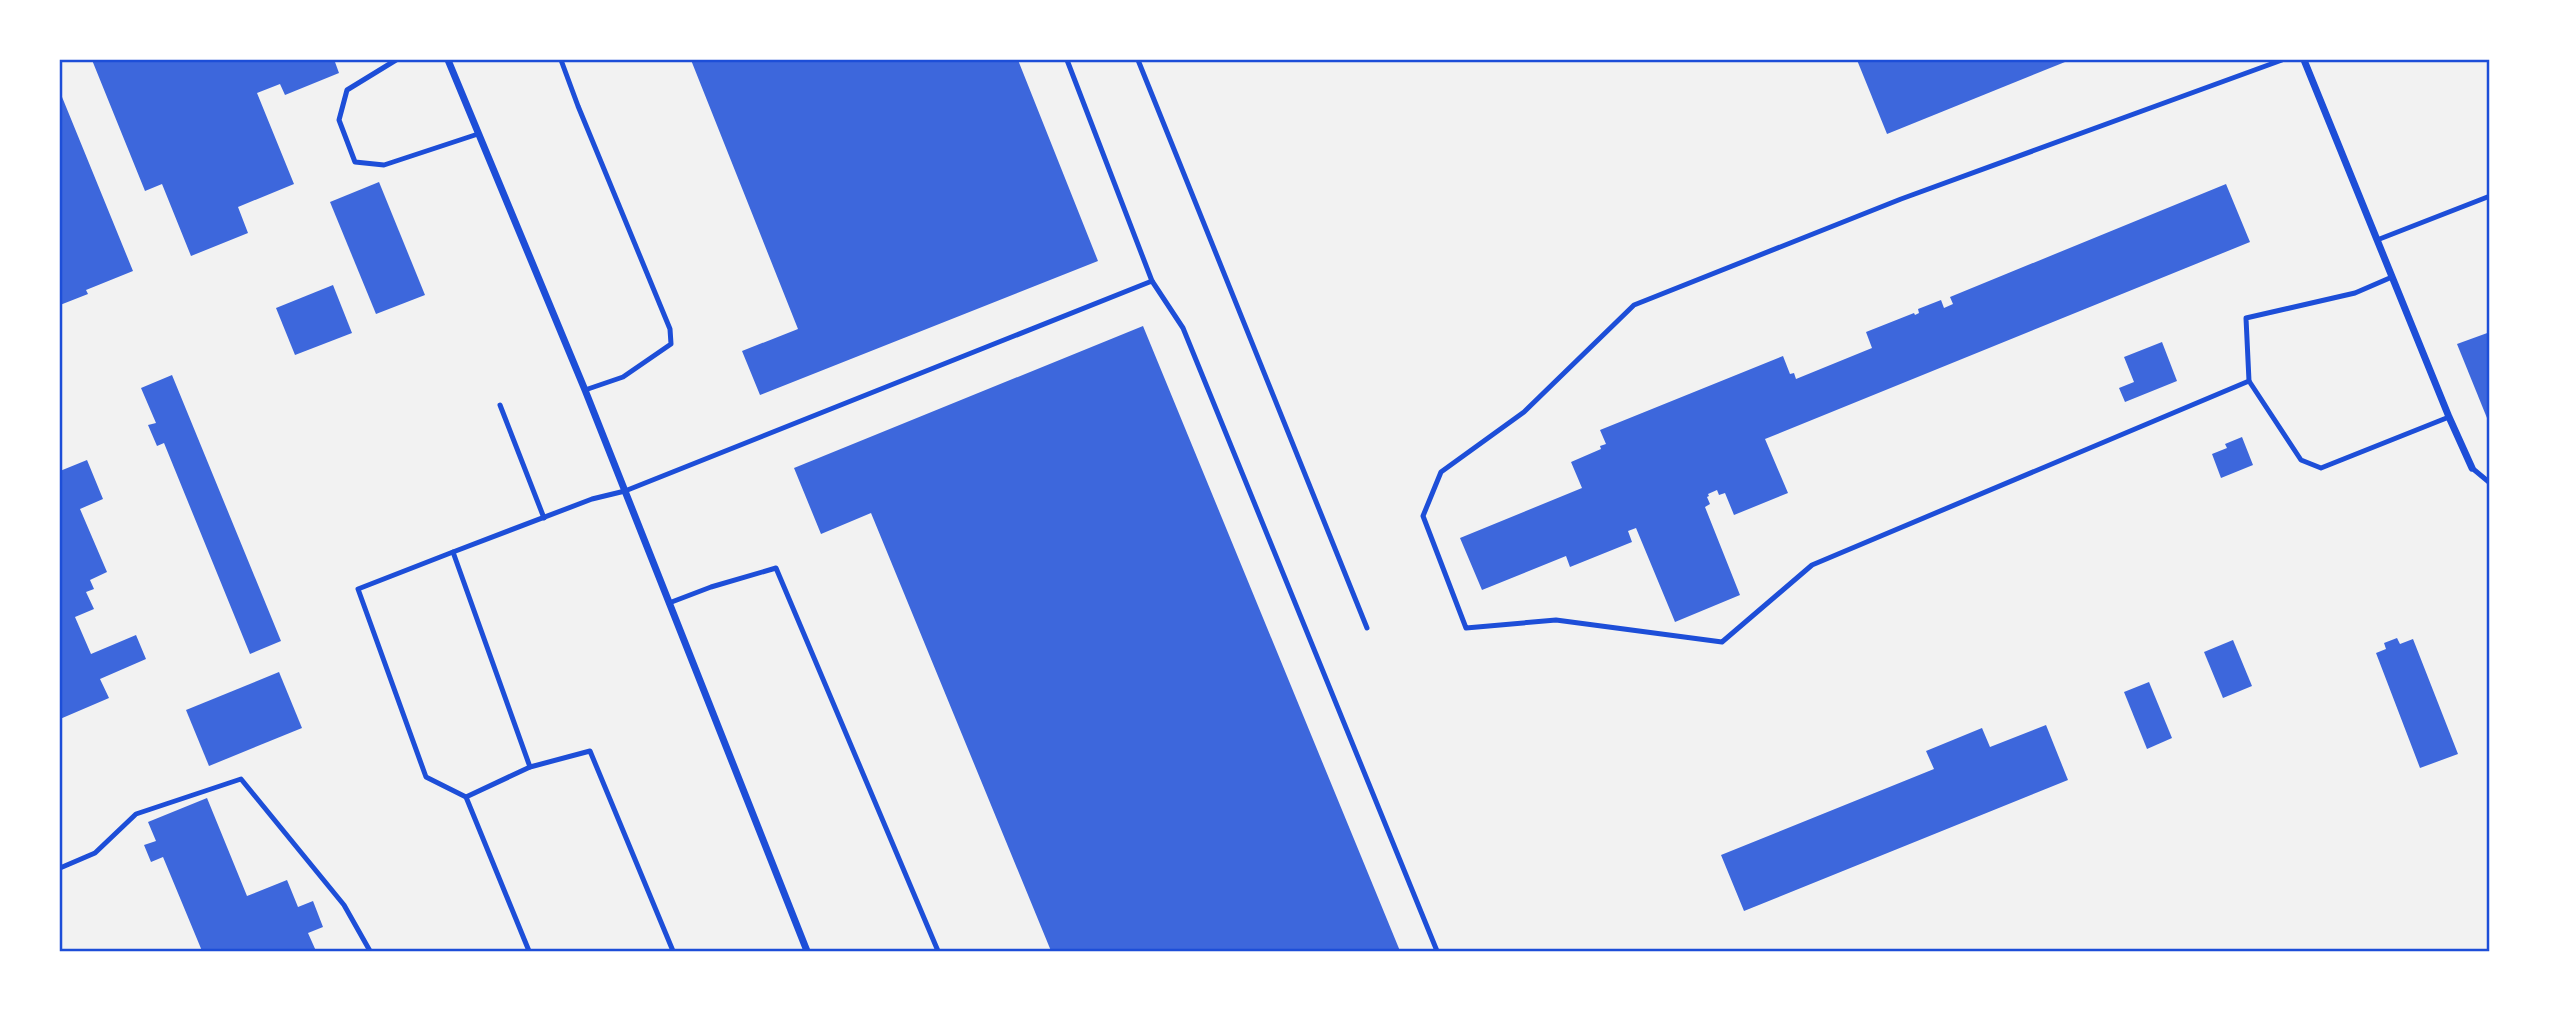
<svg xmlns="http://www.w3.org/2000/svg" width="2549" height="1011" font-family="Spectral,serif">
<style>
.building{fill:#3d67dc}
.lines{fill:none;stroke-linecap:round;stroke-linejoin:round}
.service{stroke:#1d4ed8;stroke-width:5}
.minor{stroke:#1d4ed8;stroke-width:7}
.neatline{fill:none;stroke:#1d4ed8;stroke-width:2.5}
</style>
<rect width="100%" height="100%" fill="#f2f2f2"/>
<g class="building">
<path d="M92 60H342L335 62 339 73 285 95 280 84 257 93 294 184 238 207 248 233 191 256 162 184 145 191Z"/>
<path d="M691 60H1018L1098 261 760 395 742 351 798 329Z"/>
<path d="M1857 60H2070L1887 134Z"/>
<path d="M60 92 133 271 86 290 88 294 60 305Z"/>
<path d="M379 182 425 295 376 314 330 202Z"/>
<path d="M2226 184 2250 242 1765 439 1788 493 1734 515 1725 493 1719 495 1717 490 1708 494 1709 496 1707 497 1710 504 1705 507 1740 595 1675 622 1636 528 1628 531 1632 542 1570 567 1566 556 1482 590 1460 538 1582 488 1571 462 1601 449 1600 446 1606 444 1600 430 1783 356 1790 374 1794 373 1796 379 1872 348 1866 332 1914 313 1915 315 1919 313 1918 309 1941 300 1944 308 1953 304 1950 297Z"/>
<path d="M333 285 352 333 295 355 276 308Z"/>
<path d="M1143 326 1400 951H1051L871 513 821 534 794 468Z"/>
<path d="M2490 332V423H2489L2457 344Z"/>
<path d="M2162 342 2177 381 2125 402 2119 388 2134 382 2124 357Z"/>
<path d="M172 375 281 641 250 654 164 443 157 446 148 425 156 423 141 388Z"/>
<path d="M2242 437 2253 465 2221 478 2212 454 2227 448 2225 444Z"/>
<path d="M87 460 103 499 80 509 107 572 90 580 94 589 86 592 94 609 75 617 91 654 136 635 146 659 100 679 109 698 60 719V471Z"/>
<path d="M2397 638 2400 644 2413 639 2458 754 2420 768 2376 653 2386 649 2384 643Z"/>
<path d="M2233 640 2252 686 2223 698 2204 652Z"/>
<path d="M279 672 302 728 209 766 186 710Z"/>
<path d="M2149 682 2172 738 2147 749 2124 692Z"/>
<path d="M2046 725 2068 780 1744 911 1721 855 1934 769 1926 751 1982 728 1990 747Z"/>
<path d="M207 798 247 896 287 880 298 907 313 901 323 927 308 933 316 951H202L163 857 151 862 144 845 156 841 148 822Z"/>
</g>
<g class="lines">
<g class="service">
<path d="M396 60 347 90 339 120 355 162 384 165 478 134"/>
<path d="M561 60 578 106 670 329 671 344 623 377 585 390"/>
<path d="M1067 60 1152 281"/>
<path d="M1138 60 1367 628"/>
<path d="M2282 60 1901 199 1634 305 1524 412 1441 472 1423 516 1466 628 1556 620 1722 642 1812 565 2249 381 2246 318 2355 293 2392 277"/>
<path d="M2377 240 2490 196"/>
<path d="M2249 381 2301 460 2321 468 2449 417"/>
<path d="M500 405 544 518"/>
<path d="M2472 468 2490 483"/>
<path d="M453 552 358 589 426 777 466 797"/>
<path d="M669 603 711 587 776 568 938 951"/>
<path d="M530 767 453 552 592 499 625 491 1152 281 1183 328 1437 951"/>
<path d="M60 868 95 853 136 814 241 779 344 905 370 951"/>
<path d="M529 951 466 797 530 767 590 751 673 951"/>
</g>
<g class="minor">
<path d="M448 60 585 390 807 951"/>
<path d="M2304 60 2449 417 2472 468"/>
</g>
</g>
<rect width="2549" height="1011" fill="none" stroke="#ffffff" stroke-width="122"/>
<rect x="61" y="61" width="2427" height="889" class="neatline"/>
</svg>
